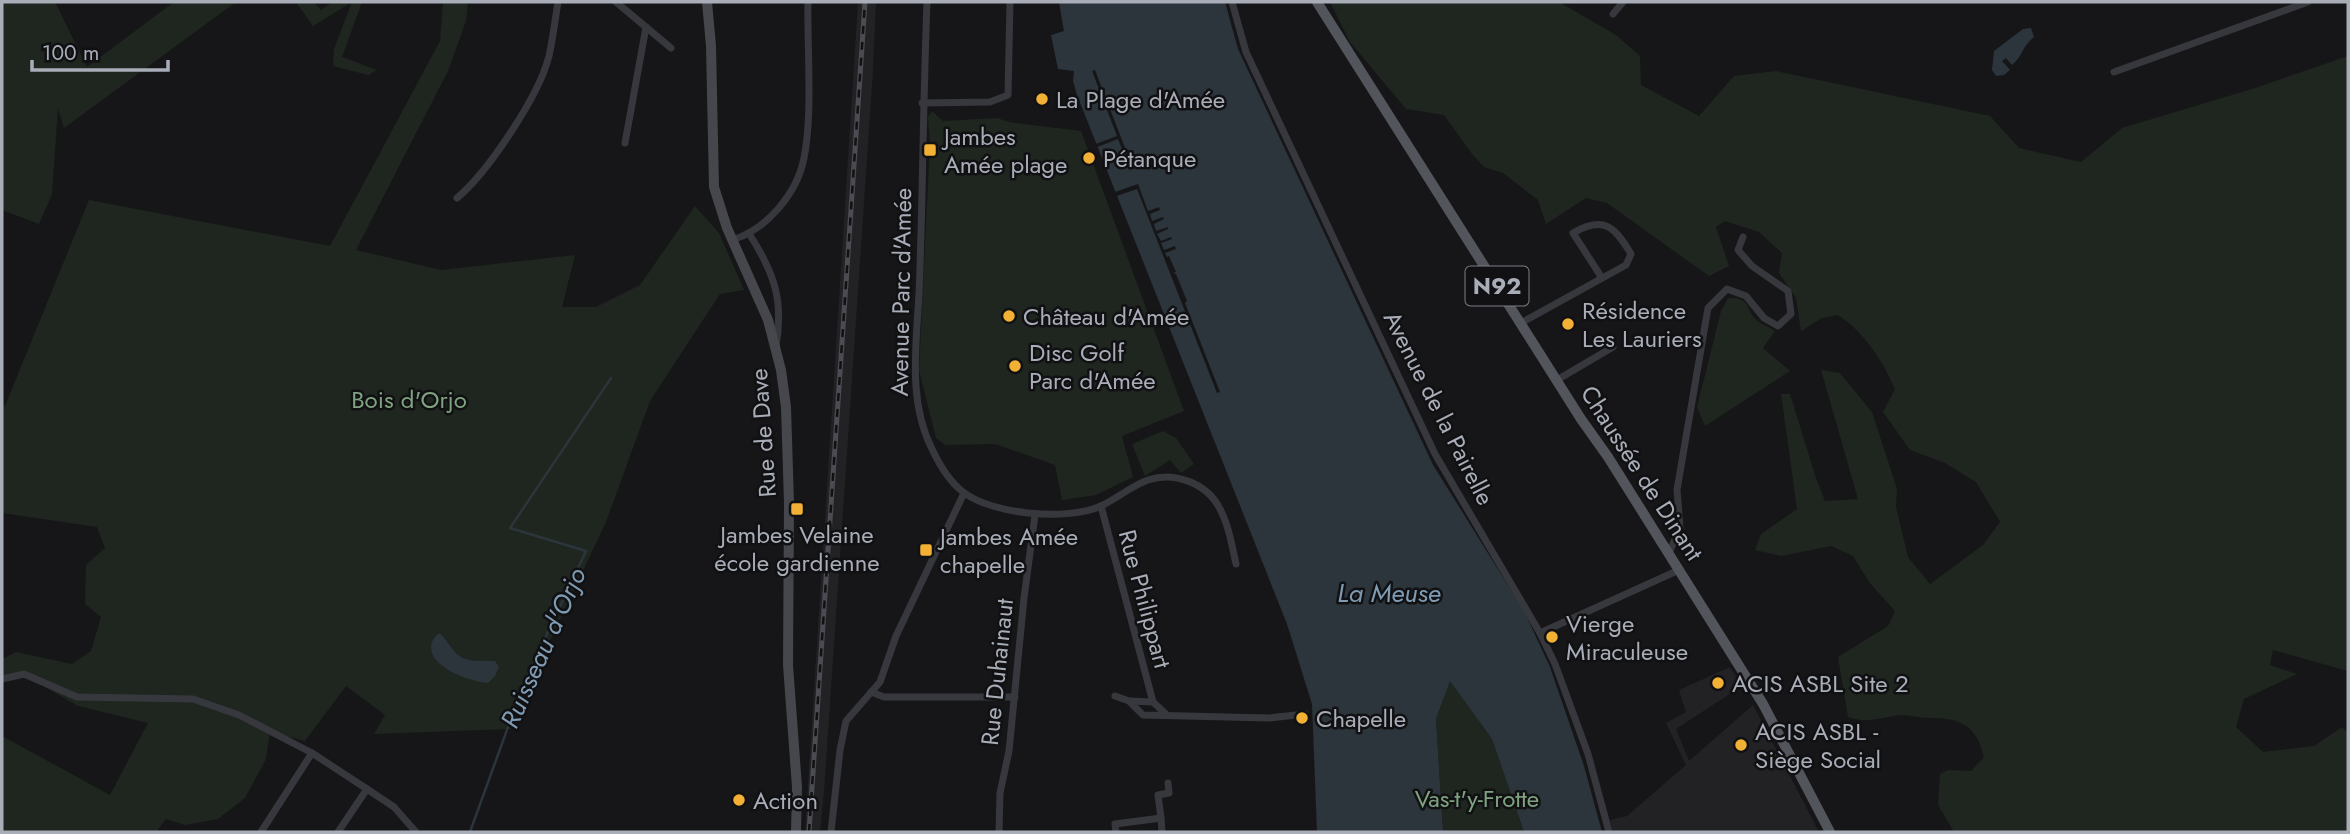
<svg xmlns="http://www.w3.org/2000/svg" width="2350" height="834" font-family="Jost,sans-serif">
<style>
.built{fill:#222225}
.green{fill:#1e261f;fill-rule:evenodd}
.water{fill:#2c353c}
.pier{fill:#161618}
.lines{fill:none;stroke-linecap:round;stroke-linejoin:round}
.stream{stroke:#2c353c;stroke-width:2.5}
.minor{stroke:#37383d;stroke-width:7}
.secondary{stroke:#45474d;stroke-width:10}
.primary{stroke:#53555c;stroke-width:10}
.rail-casing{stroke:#4a4c52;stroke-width:5}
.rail{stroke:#111113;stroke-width:2.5;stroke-dasharray:8;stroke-linecap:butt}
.poi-dot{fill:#f2b134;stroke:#111113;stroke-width:2.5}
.labels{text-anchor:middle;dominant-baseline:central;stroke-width:5;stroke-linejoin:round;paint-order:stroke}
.shield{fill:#111113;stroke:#7b7e86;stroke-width:2}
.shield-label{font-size:23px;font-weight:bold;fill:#a8adb8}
.poi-label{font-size:24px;fill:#a8adb8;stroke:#111113;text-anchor:start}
.street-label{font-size:24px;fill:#a8adb8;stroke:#111113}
.park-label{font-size:24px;fill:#7fa381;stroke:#111113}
.water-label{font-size:26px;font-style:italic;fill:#7f9bb3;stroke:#111113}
</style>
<rect width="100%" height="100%" fill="#161618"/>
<g class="built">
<path d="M858 2H876L873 70 824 792 820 832H805Z"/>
<path d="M1730 667 1742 686 1676 729 1689 761 1753 705 1819 832H1613L1610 820 1627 816 1686 765 1666 723 1686 712 1679 690Z"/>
</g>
<g class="green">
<path d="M2 2H55L87 67 174 2H236L64 128 58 109 52 194 39 224 2 210Z"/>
<path d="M296 2H314L321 10 332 2H362L342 57 377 70 368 75 333 66 334 49 352 2 313 26Z"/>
<path d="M443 2H468L466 21 448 71 356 250 441 270 575 255 562 307H596L640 285 695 206 719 233 744 290 720 294 650 401 606 522 526 691 511 729 374 734 385 715 346 686 305 741 270 732 266 759 245 798 218 819 185 825 166 819 156 832H2V736L110 795 148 723 78 706 24 675 2 679V659L16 652 72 664 91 651 101 617 85 604 86 565 105 548 97 527 2 513V405L5 406 89 200 330 246 440 41ZM438 633C447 639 450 647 457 654 466 663 483 660 495 661H436Z"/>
<path d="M1330 2H1559L1616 35 1640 56 1641 85 1699 116 1734 76 1776 71 1990 116 2019 148 2081 162 2122 128 2252 89 2348 56V671L2273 650 2270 665 2297 674 2244 699 2236 727 2263 752 2314 746 2342 727 2348 732V832H1954L1938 805 1940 774 1948 770 1971 771 1984 757C1976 725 1961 718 1929 718 1920 718 1910 715 1901 715 1883 717 1866 724 1848 717L1838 657 1888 626 1895 611 1869 582 1853 556 1831 546 1781 556 1755 550 1761 534 1797 509 1781 394H1790L1816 478 1825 501 1858 499 1821 370 1840 373 1872 412 1897 489 1896 507 1908 557 1930 584 1983 545 2000 522 1976 482 1945 463 1910 450 1883 412 1895 389C1882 360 1865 333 1838 315L1822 318 1801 331 1796 298 1779 273 1782 253 1759 232 1725 221 1716 227 1729 266 1709 276 1607 203 1586 198 1546 224 1538 200 1503 173 1484 167 1472 154 1444 115 1406 109 1350 42Z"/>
<path d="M932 111 943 121 997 118 1009 122 1081 131 1184 411 1122 436 1133 477 1096 495 1062 500 1055 465 995 444 945 445 936 438 919 370 930 143 928 117Z"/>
<path d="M1728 298C1753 297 1744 311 1759 322 1763 325 1770 328 1775 331L1763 348 1790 371 1705 426 1697 407 1721 311Z"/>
<path d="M1163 431 1176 438 1194 464 1181 473 1170 460 1145 476 1132 444Z"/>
<path d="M1450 680 1492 739 1524 832H1443L1436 719Z"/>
</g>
<g class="water">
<path d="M1059 2H1225L1238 49 1433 465 1524 611 1550 667 1584 766 1602 832H1524L1492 739 1450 681 1436 719 1443 832H1317L1312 704 1287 624 1077 95 1073 81 1074 71 1058 69 1051 35 1064 31Z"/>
<path d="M2031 28 2034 37C2021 48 2023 56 2012 65L2006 58 2002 61 2010 70 2004 75 1996 76 1992 70 1994 51 2023 29Z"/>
<path d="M439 633C447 639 450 647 457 654 466 663 483 660 495 661L499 667 495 676 488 683C471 682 424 666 432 642 433 639 436 636 439 633Z"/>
</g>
<g class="pier">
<path d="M1095 70 1125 148 1122 149 1118 139 1097 147 1096 144 1117 136 1092 71Z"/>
<path d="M1138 184 1148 211 1159 207 1160 210 1150 214 1152 221 1163 217 1164 219 1154 224 1156 231 1168 227V229L1157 234 1161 241 1171 237 1172 239 1161 243 1164 250 1175 246 1176 249 1165 253 1167 257 1169 256 1176 272 1173 273 1176 274 1187 301 1185 303 1220 392 1217 393 1137 189 1114 197 1112 193Z"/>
</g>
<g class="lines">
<path class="stream" d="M470 832 524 683 586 551 510 528 611 378"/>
<g class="minor">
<path d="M616 2 671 48"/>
<path d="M927 2C924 80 923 157 921 235 920 260 920 284 918 309 915 357 910 405 932 449 939 464 950 482 963 492 993 515 1068 521 1101 506 1118 498 1131 486 1148 480 1174 471 1207 483 1220 509 1229 526 1232 546 1236 564"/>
<path d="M1232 2 1246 52 1435 454 1540 633 1555 664 1588 754 1609 832"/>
<path d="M1613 14 1623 2"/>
<path d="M2114 72 2308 2"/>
<path d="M922 103 990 102 1008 95 1010 2"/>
<path d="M625 143 646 27"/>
<path d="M457 198C488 172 539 96 549 56 553 38 555 20 558 2"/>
<path d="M750 235C774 273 784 300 776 346"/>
<path d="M732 240C766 230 797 194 804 158 813 113 807 49 808 2"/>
<path d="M1521 323 1626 265 1631 254C1615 227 1604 215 1573 233L1602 278"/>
<path d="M1557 380 1613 347"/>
<path d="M1101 506 1153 702 1167 715"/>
<path d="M1669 553 1680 528 1677 490 1708 308 1727 289 1746 296 1764 318 1778 326 1791 314 1788 291 1752 266 1738 250 1743 237"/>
<path d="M1540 633 1679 570"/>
<path d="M2 679 24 674 77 697 193 699 239 715 312 753 367 789 394 807 416 832"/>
<path d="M871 692 884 697H1015"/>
<path d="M1115 696 1129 701 1143 715 1269 718 1305 714"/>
<path d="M1129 701 1153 702"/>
<path d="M1161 818 1158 795 1169 793 1168 783"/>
<path d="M261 832 312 753"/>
<path d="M338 832 367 789"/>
<path d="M831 832 840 750 846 721 880 682 896 636 964 493"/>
<path d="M999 832 1000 793 1009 751 1024 598 1035 515"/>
<path d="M1116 832 1115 824 1161 818 1162 832"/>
</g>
<path class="secondary" d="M707 2 711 46 714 187 727 228 768 320 781 370 786 407 789 503 788 665 797 787 796 832"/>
<path class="primary" d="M1317 2 1581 419 1608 457 1763 704 1830 832"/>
<defs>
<path id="rail" d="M809 832 865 2"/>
</defs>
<use href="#rail" class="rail-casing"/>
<use href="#rail" class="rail"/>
</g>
<g class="poi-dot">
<circle cx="1042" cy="99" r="7"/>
<rect x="923" y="143" width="14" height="14" rx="3.5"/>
<circle cx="1089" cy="158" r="7"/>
<circle cx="1009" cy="316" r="7"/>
<circle cx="1568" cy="324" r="7"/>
<circle cx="1015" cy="366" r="7"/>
<rect x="790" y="502" width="14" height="14" rx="3.5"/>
<rect x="919" y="543" width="14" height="14" rx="3.5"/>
<circle cx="1552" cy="637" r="7"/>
<circle cx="1718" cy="683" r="7"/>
<circle cx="1302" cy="718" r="7"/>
<circle cx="1741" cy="745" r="7"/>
<circle cx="739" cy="800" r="7"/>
</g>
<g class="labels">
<rect class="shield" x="1465.5" y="266.5" width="63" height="39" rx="5"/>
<g class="shield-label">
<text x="1497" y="286">N92</text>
</g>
<g class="poi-label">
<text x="1056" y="99">La Plage d'Amée</text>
<text x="944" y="136">Jambes<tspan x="944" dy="28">Amée plage</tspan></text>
<text x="1103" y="158">Pétanque</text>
<text x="1582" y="310">Résidence<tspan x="1582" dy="28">Les Lauriers</tspan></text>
<text x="1023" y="316">Château d'Amée</text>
<text x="1029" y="352">Disc Golf<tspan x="1029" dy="28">Parc d'Amée</tspan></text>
<text x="797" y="534" text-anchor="middle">Jambes Velaine<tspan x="797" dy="28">école gardienne</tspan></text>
<text x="940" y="536">Jambes Amée<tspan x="940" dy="28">chapelle</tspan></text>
<text x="1566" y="623">Vierge<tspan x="1566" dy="28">Miraculeuse</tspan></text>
<text x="1732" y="683">ACIS ASBL Site 2</text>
<text x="1316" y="718">Chapelle</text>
<text x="1755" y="731">ACIS ASBL -<tspan x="1755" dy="28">Siège Social</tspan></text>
<text x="753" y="800">Action</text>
</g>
<g class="street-label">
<text transform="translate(901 292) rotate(-89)">Avenue Parc d'Amée</text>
<text transform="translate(1439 408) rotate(63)">Avenue de la Pairelle</text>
<text transform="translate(763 433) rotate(-94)">Rue de Dave</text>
<text transform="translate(1642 473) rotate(57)">Chaussée de Dinant</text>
<text transform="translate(1145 599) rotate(75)">Rue Philippart</text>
<text transform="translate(997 672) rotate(-84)">Rue Duhainaut</text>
</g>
<g class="park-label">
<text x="409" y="399">Bois d'Orjo</text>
<text x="1477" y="798">Vas-t'y-Frotte</text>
</g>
<g class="water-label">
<text x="1389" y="593">La Meuse</text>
<text transform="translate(543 648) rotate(-66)">Ruisseau d'Orjo</text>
</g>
</g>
<rect width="2350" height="834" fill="none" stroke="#a8adb8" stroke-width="7"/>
<path d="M32 60v10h136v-10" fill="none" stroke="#a8adb8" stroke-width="3.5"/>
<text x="42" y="60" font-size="21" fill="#a8adb8" stroke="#111113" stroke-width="5" paint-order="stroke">100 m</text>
</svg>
